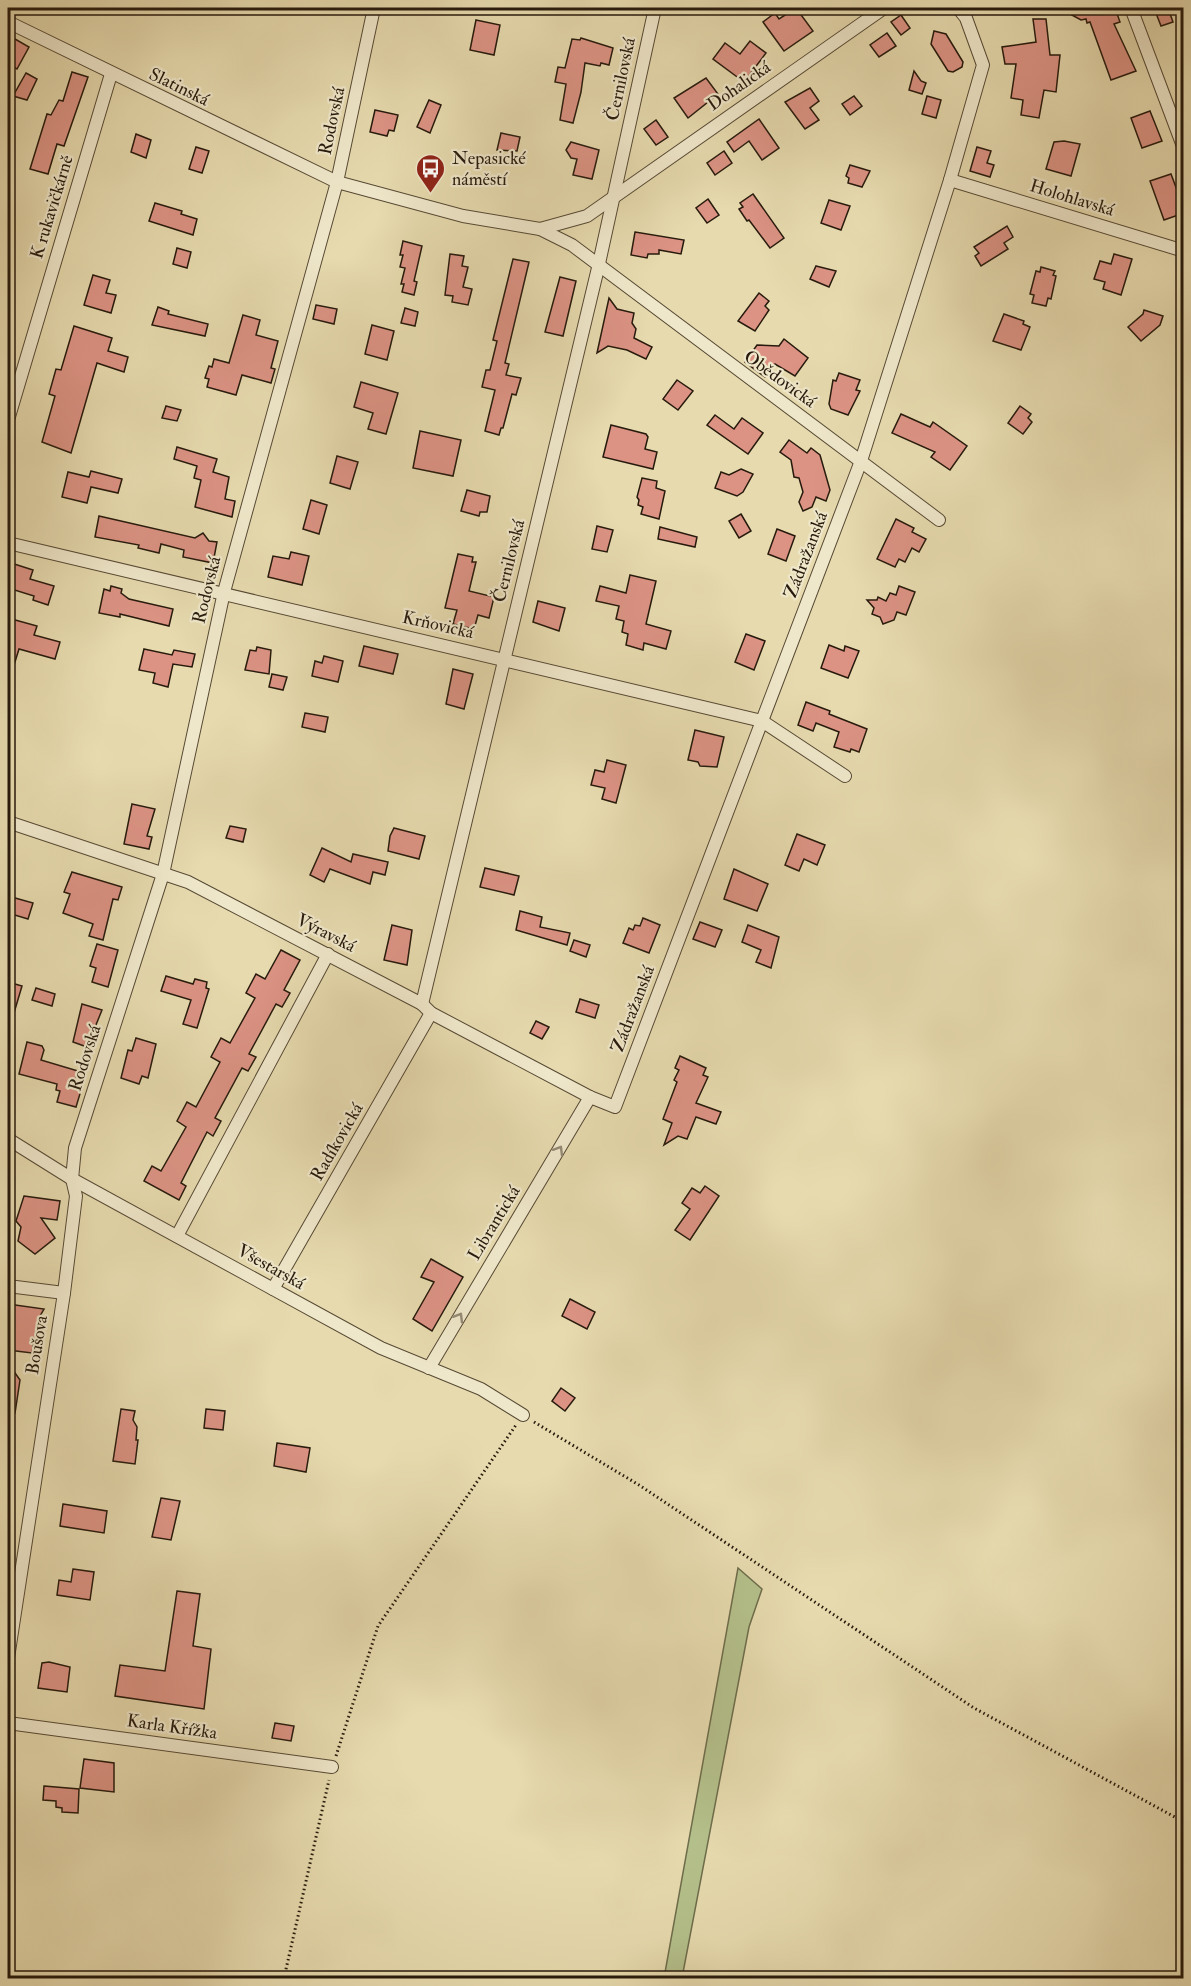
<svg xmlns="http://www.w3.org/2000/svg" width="1191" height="1986" font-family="'IM FELL Double Pica',serif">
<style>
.green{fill:#b4c08b;stroke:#6e6d4c;stroke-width:1.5}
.building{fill:#dc9384;stroke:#271a0d;stroke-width:1.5}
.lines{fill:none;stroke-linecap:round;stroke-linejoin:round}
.street-casing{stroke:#574a35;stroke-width:14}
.path{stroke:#271a0d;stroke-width:3;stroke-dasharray:1.5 3;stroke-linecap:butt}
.street{stroke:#efe7ca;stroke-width:12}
.oneway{stroke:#958b75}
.labels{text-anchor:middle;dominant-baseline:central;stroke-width:4.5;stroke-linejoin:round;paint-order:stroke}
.street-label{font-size:18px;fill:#271a0d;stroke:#efe7ca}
.poi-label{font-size:18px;fill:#271a0d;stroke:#efe7ca;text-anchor:start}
</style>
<rect width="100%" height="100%" fill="#e6daae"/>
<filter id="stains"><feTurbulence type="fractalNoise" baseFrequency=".00333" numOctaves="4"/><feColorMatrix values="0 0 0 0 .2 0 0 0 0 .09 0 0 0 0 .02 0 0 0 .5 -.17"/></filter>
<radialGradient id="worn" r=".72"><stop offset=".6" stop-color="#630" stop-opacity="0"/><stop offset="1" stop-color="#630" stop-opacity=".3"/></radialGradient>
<path class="green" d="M738 1568 762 1589 749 1627 682 1978H664Z"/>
<g class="building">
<path d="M796 8 813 31 784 51 763 22 775 13 779 19Z"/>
<path d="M1059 8H1115L1120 22 1114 24 1136 71 1111 80 1090 22 1087 23 1086 19 1081 20Z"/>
<path d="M1154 8H1168L1173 22 1161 26Z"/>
<path d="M901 15 910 28 901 35 891 22Z"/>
<path d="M1033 19H1046L1050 55H1060L1056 92 1044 90 1039 118 1021 115 1023 100 1011 98 1016 64H1005L1002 47 1036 42Z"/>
<path d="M476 20 500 25 494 55 470 50Z"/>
<path d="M934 31 946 34 963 62 962 67 953 72 948 71 931 44Z"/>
<path d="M887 33 896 46 879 57 870 45Z"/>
<path d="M8 35 29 47 17 69 8 64Z"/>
<path d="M581 38 613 48 609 65 601 63 600 66 585 63 581 92 573 123 560 120 566 84 555 82 558 67 565 68 572 39 580 40Z"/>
<path d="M750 41 766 53 744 82 713 59 725 43 740 54Z"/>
<path d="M914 71 921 81 926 83 922 94 909 90Z"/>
<path d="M72 72 88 77 64 146 57 144 48 174 30 169 47 114 51 115 59 100 63 101Z"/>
<path d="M26 73 37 79 27 100 13 96Z"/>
<path d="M706 78 718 94 688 118 674 98Z"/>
<path d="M810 88 819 101 810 108 819 120 805 129 785 102Z"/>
<path d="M854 96 862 106 850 115 842 104Z"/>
<path d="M927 96 941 100 936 118 922 114Z"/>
<path d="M429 100 441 105 430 133 417 127Z"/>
<path d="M375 110 398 115 394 131 389 130 387 136 370 132Z"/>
<path d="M1150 111 1162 141 1142 148 1131 118Z"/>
<path d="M759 119 779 148 762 160 749 141 734 152 727 142Z"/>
<path d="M656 120 668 137 656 145 644 129Z"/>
<path d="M501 133 520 137 517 151 497 150Z"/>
<path d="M136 134 151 140 146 158 131 152Z"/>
<path d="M1064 141 1080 144 1071 176 1046 169 1054 142Z"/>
<path d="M571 142 599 150 592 179 573 175 577 159 571 158 566 150Z"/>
<path d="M196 147 209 151 202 173 189 169Z"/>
<path d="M977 147 991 151 987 163 994 165 990 177 970 171Z"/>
<path d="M724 151 732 163 715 175 707 163Z"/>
<path d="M850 165 870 171 862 187 848 183 849 178 846 176Z"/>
<path d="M1171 174 1180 198 1184 197V213L1164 220 1150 181Z"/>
<path d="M753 194 784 238 770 248 749 220 747 221 739 209 743 207 740 203Z"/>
<path d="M708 199 719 215 707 223 696 208Z"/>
<path d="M829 200 850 206 841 230 821 223Z"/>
<path d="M155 203 182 211 181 214 197 219 193 235 149 221Z"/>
<path d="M1007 226 1013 237 1004 243 1008 249 981 266 975 256 979 253 974 247Z"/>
<path d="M635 232 684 240 681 254 659 250V254H648L647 258 631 255Z"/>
<path d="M403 241 422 246 414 281 417 282 414 295 402 292 404 284H401L405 268 400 267 403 255H400Z"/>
<path d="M177 248 191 252 187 268 173 264Z"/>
<path d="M450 254 464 256 462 266 468 267 463 287 472 289 468 305 452 302 453 296 445 295Z"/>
<path d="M1114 254 1132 259 1121 295 1103 289 1105 282 1094 279 1100 261 1111 264Z"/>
<path d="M513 259 529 262 505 363 509 364 506 375 521 378 516 395 512 394 503 428H501L499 435 485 431 495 390 482 387 486 370H490L497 341 493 340Z"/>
<path d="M816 266 836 271 829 287 810 279Z"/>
<path d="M1041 267 1055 271 1053 275 1056 276 1051 299 1048 298 1046 306 1032 303 1034 295 1030 294 1036 271 1040 272Z"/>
<path d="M93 275 110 280 106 293 116 295 111 313 84 305Z"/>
<path d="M560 277 576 281 563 336 545 332Z"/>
<path d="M759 293 769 301 765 306 769 310 755 331 738 321Z"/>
<path d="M609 298 617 309 634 313 632 323 636 329 634 338 652 347 646 359 627 350 608 346 597 353Z"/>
<path d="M316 305 337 309 334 324 313 319Z"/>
<path d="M158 307 169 311 168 314 208 324 205 336 152 325Z"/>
<path d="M405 308 418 312 415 326 401 323Z"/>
<path d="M1144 310 1163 316 1160 325 1141 341 1128 327 1143 314Z"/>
<path d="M1004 314 1024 321 1023 324 1030 327 1021 350 993 341Z"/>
<path d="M243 315 260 320 256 335 278 341 271 368 275 369 271 383 242 375 236 395 207 387 209 379 205 378 209 366 212 367 214 359 229 363Z"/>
<path d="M372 325 394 331 387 360 365 354Z"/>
<path d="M74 326 112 338 108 351 128 357 124 372 97 363 71 453 42 442 55 396 49 394 56 369 61 370Z"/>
<path d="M784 339 808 358 795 376 775 364 765 377 745 362 757 345 779 346Z"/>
<path d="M839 373 860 380 856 390 860 391 848 415 831 409 829 404 833 380 836 381Z"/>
<path d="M677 380 693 391 678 410 663 399Z"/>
<path d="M361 382 398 393 386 434 368 429 373 413 354 407Z"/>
<path d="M166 406 181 410 177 421 162 418Z"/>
<path d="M1020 406 1031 414 1028 418 1032 422 1023 434 1008 423Z"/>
<path d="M901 414 930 427 933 422 967 446 950 470 931 457 935 452 892 433Z"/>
<path d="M715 415 734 429 742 418 763 433 748 454 707 425Z"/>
<path d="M611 425 646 434 648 437 645 449 657 452 653 469 603 457Z"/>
<path d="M420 431 461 440 453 476 413 468Z"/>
<path d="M789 440 807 453 811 448 820 455 830 490 826 501 816 497 812 507 803 511 799 502 803 492 799 478 794 477 791 460 780 452Z"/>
<path d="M177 447 217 459 213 472 229 477 225 499 235 501 232 517 195 507 201 480 194 478 197 466 174 459Z"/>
<path d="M337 456 358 462 350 489 330 483Z"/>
<path d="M741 469 753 474 743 492 737 496 715 488 721 472 729 475Z"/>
<path d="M91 471 122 479 118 493 91 487 87 503 62 497 68 472 89 477Z"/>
<path d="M642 478 657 481 656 488 665 491 659 519 641 514 643 507 638 505 639 500 637 497Z"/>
<path d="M467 490 490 496 487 512H480L479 516 461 511Z"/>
<path d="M311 500 327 505 319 534 303 529Z"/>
<path d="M741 514 751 531 739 538 729 521Z"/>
<path d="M99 516 195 538 203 533 209 541 217 542 213 563 183 557 184 550 161 544 159 553 138 548 139 545 95 537Z"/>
<path d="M896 519 914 528 912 532 926 539 919 552 912 548 905 562 899 559 895 567 877 559Z"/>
<path d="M597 526 613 530 607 552 592 549Z"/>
<path d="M660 527 697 537 695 547 658 539Z"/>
<path d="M777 529 795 536 786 561 768 554Z"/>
<path d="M291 552 309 556 302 585 268 577 273 556 289 559Z"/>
<path d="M458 554 473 557 472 562H476L469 591 494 597 489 618 478 615 474 629 453 624 457 610 445 608Z"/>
<path d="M8 562 33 570 30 579 54 586 48 605 33 600 34 596 8 588Z"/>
<path d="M630 575 656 581 646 624 671 631 666 649 644 643 643 650 626 645 628 634 622 632 624 621 616 619 619 606 596 601 600 586 626 593Z"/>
<path d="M111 586 122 589 121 593 129 599 173 609 169 626 120 614V617L99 613 104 589 110 591Z"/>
<path d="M899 586 915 592 906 615 897 612 894 620 883 624 880 617 872 614 874 608 867 600H877L878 597 886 601 890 593 896 595Z"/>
<path d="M538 601 565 608 559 631 533 622Z"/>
<path d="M8 618 37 626 34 635 60 642 55 659 19 649 10 678 8 677Z"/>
<path d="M746 634 765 641 754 670 735 662Z"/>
<path d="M829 645 844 651 845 646 859 651 848 678 821 668Z"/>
<path d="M364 646 398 654 393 674 359 666Z"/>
<path d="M257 647 271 650 269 674 245 670 250 650 256 651Z"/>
<path d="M144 649 172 655 174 650 195 654 192 667 173 664 168 687 153 683 155 673 139 670Z"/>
<path d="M324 656 343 661 338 682 312 676 315 661 322 663Z"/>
<path d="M453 669 473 674 464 709 446 704Z"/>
<path d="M272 674 287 677 283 690 269 687Z"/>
<path d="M806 702 830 711 829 714 867 729 859 752 851 749 850 752 834 747 839 732 816 723 813 731 798 725Z"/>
<path d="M305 713 328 717 325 732 302 727Z"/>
<path d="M695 730 724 737 717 767 700 766 698 762 688 760Z"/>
<path d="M607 760 626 765 616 803 602 799 605 788 591 785 595 770 604 772Z"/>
<path d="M132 804 155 809 147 836 152 837 149 849 124 844Z"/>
<path d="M230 826 246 829 243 842 226 838Z"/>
<path d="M394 828 425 836 419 859 388 851 390 836Z"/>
<path d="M797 834 825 845 817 865 804 859 799 871 785 865Z"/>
<path d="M322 848 351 862 353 854 388 862 385 875 373 872 370 884 330 869 324 882 310 875Z"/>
<path d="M485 868 519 876 514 895 480 887Z"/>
<path d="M734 869 768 884 757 911 724 899Z"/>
<path d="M72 872 122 887 118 900 113 899 103 940 89 936 93 924 63 913 70 894 64 892Z"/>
<path d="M8 896 33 903 28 919 8 913Z"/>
<path d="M520 911 542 917 540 927 570 933 567 945 516 930Z"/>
<path d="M643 918 660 925 649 953 623 943 629 928 633 930 635 925 640 926Z"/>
<path d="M700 922 722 930 715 947 693 939Z"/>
<path d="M392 925 412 930 407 965 384 960Z"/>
<path d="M748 925 779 937 771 968 756 962 761 950 742 942Z"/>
<path d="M574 940 590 945 586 957 570 951Z"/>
<path d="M97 944 118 950 108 987 92 982 96 968 90 966Z"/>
<path d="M281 950 300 960 284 990 290 993 282 1007 276 1004 249 1054 256 1057 248 1071 242 1068 215 1118 221 1121 213 1136 207 1132 181 1183 186 1186 179 1200 144 1181 152 1166 161 1171 186 1127 177 1121 187 1102 196 1107 220 1062 211 1057 221 1038 230 1043 255 998 246 993 256 974 265 979Z"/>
<path d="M166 976 193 984 195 979 207 982 206 988 209 989 197 1028 183 1024 191 1000 161 991Z"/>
<path d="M8 982 22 986 11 1023H8Z"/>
<path d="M36 988 55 994 52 1006 32 1000Z"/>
<path d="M580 999 599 1005 595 1018 576 1012Z"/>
<path d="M82 1004 102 1010 87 1047 73 1042Z"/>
<path d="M536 1021 549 1027 542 1039 530 1033Z"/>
<path d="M136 1038 156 1044 148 1078 142 1076 139 1084 121 1078 128 1050 132 1051Z"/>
<path d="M27 1042 42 1046 44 1050 41 1060 78 1071 74 1084 82 1087 76 1107 57 1102 60 1091 56 1090 57 1084 19 1074Z"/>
<path d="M680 1056 706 1068 703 1075 708 1077 696 1103 721 1112 716 1124 696 1117 687 1139 678 1136 664 1145 672 1123 663 1119 677 1082 674 1080 679 1070 675 1068Z"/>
<path d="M705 1186 719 1196 690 1240 675 1230 690 1209 682 1203 692 1188 700 1193Z"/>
<path d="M24 1196 60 1201 57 1220 41 1218 55 1238 35 1254 18 1241 21 1227 16 1221Z"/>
<path d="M431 1259 463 1277 432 1331 413 1319 434 1282 421 1277Z"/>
<path d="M570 1299 595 1312 587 1329 562 1316Z"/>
<path d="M8 1304 44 1309 40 1316 38 1340H34L32 1353 8 1350Z"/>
<path d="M8 1363 20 1380 15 1413H8Z"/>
<path d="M561 1388 575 1398 565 1411 552 1401Z"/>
<path d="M121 1409 135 1411 133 1420 137 1427 136 1440H138L135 1464 113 1461Z"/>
<path d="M206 1409 225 1411 223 1430 204 1428Z"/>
<path d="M277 1443 310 1448 306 1472 274 1466Z"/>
<path d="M161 1498 180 1501 171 1540 152 1537Z"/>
<path d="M63 1504 107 1511 104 1533 60 1526Z"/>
<path d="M73 1569 94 1572 90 1600 57 1595 59 1580 71 1582Z"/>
<path d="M177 1591 200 1594 193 1646 211 1649 204 1709 115 1696 120 1665 165 1671Z"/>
<path d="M49 1662 70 1667 67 1692 38 1688 42 1663Z"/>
<path d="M275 1723 294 1726 291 1741 272 1738Z"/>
<path d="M84 1759 114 1763V1792L80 1788Z"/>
<path d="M44 1786 79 1789 78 1813 62 1812V1808L56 1807V1801L43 1800Z"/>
</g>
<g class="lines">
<defs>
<g id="street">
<path d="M1131 8 1184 149"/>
<path d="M8 22 337 182 463 216 540 229 572 245 939 520"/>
<path d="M950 180 1184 251"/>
<path d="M540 229 587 216 884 8"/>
<path d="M8 420 111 74"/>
<path d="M8 543 762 721 845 776"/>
<path d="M8 822 188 882 422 1004 431 1013 590 1097 615 1107 861 461 950 180 983 65 966 18 958 8"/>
<path d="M422 1004 598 268 655 8"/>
<path d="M8 1139 72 1179 381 1348 481 1389 523 1415"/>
<path d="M177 1236 328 954"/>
<path d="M8 1286 64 1293"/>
<path d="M273 1289 431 1013"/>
<path d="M429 1368 590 1097"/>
<path d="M8 1658 64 1293 76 1196 72 1179 75 1148 163 874 224 592 337 182 374 8"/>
<path d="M8 1723 332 1767"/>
</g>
</defs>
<use href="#street" class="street-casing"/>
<g class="path">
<path d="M534 1422 639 1485 974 1708 1184 1822"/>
<path d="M336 1756 378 1626 516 1425"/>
<path d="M284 1978 329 1780"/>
</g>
<use href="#street" class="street"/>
</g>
<defs><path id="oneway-chevron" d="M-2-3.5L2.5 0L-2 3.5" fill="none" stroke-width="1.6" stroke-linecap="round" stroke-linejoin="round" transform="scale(1.5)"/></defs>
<g class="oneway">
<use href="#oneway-chevron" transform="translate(559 1150) rotate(-59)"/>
<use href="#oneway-chevron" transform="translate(459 1317) rotate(-59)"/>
</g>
<defs>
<symbol id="bus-pin" viewBox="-11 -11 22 30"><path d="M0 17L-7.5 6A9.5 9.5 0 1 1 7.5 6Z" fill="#8f2418" stroke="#efe7ca"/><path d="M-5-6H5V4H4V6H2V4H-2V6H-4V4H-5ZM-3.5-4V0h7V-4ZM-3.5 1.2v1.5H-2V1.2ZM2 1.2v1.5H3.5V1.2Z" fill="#fff"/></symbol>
</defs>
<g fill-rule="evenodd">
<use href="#bus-pin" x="414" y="152" width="33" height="45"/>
</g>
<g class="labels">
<g class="street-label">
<text transform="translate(621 79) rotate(-78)">Černilovská</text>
<text transform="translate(739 86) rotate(-35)">Dohalická</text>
<text transform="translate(179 87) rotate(26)">Slatinská</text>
<text transform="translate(332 121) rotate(-78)">Rodovská</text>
<text transform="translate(1072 198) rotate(17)">Holohlavská</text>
<text transform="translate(52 207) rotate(-73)">K rukavičkárně</text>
<text transform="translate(780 379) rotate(36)">Obědovická</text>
<text transform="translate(806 555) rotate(-69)">Zádražanská</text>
<text transform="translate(509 561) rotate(-76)">Černilovská</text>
<text transform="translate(207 590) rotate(-76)">Rodovská</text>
<text transform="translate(438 625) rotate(13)">Krňovická</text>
<text transform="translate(326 933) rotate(27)">Výravská</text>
<text transform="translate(633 1009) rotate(-69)">Zádražanská</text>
<text transform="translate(85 1058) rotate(-72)">Rodovská</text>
<text transform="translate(337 1142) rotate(-60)">Radíkovická</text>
<text transform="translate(494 1223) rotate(-59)">Librantická</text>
<text transform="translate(271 1267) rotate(29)">Všestarská</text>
<text transform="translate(37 1345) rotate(-81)">Boušova</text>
<text transform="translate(172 1727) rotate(8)">Karla Křížka</text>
</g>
<g class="poi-label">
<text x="452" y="158">Nepasické<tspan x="452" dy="21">náměstí</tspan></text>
</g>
</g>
<rect width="1191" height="1986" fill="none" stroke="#e6daae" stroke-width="30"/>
<rect x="9" y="9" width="1173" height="1968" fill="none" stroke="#271a0d" stroke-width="3"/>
<rect x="15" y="15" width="1161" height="1956" fill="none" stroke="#271a0d" stroke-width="1.5"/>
<rect width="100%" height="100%" filter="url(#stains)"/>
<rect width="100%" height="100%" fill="url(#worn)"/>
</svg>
